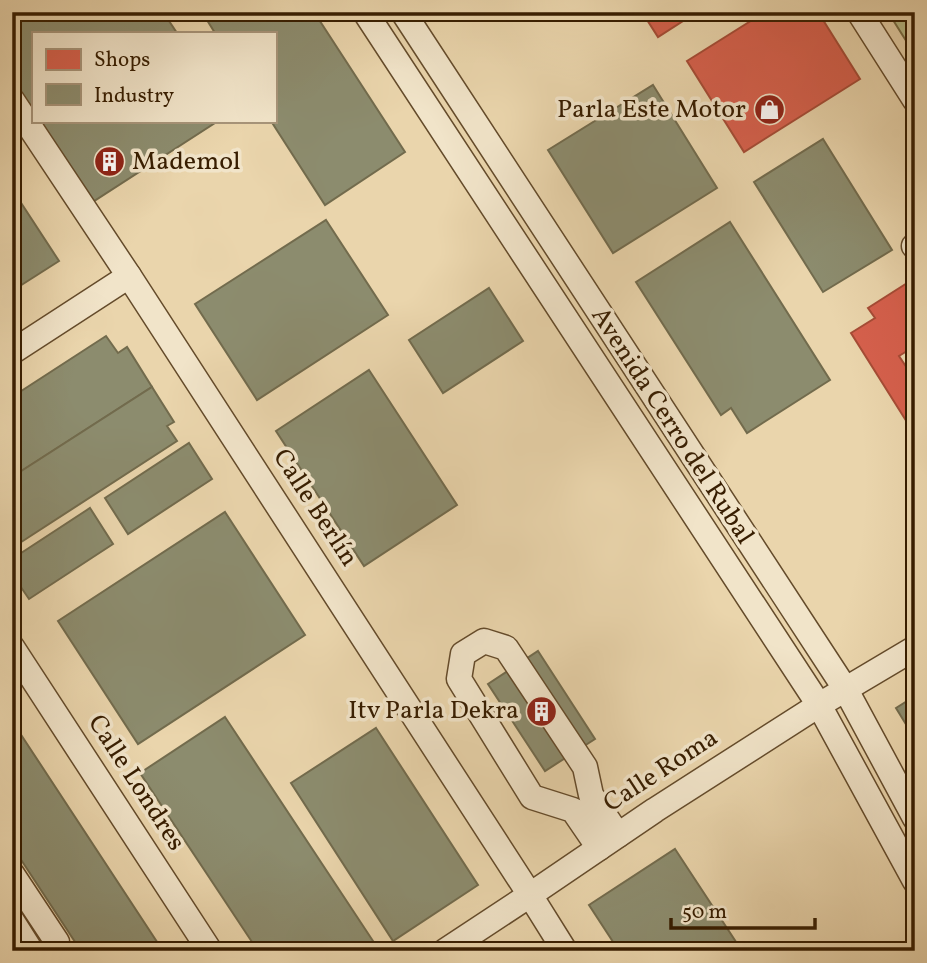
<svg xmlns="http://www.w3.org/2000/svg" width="927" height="963" font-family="Vollkorn,serif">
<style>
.green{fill:#b9bd88;stroke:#786d44;stroke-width:2}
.shops{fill:#d6604d;stroke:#a64c36;stroke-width:2}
.industry{fill:#8c8c6e;stroke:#726b4d;stroke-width:2}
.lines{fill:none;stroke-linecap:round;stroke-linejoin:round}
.minor-casing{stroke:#644b2b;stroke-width:27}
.minor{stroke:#f1e4c9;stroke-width:24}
.labels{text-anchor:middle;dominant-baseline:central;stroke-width:7;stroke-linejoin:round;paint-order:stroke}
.poi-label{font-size:26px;fill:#371d00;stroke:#f1e4c9;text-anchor:end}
.street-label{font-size:26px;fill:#371d00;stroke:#f1e4c9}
</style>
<rect width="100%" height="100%" fill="#ead5ac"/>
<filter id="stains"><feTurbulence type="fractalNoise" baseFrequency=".00286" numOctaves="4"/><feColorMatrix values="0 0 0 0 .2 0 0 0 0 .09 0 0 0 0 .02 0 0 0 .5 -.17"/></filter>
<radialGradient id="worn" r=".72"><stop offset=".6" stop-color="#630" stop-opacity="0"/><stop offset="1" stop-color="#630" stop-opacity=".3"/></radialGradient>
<path class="green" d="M888 12H915V55Z"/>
<g class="shops">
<path d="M642 12H697L658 37Z"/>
<path d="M765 12H818L860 79 744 152 687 61Z"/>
<path d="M915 278V346L899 356 911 374 915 372V424L910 427 851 333 875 318 868 308Z"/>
</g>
<g class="industry">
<path d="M12 12H163L177 33H33V113L12 81Z"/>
<path d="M202 12H314L405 152 325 205 271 121H275V33H215Z"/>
<path d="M653 85 717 188 613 253 548 150Z"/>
<path d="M38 121H218L91 203Z"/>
<path d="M823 139 892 250 823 292 754 182Z"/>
<path d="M12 189 59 261 12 291Z"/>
<path d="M326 220 388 315 257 400 195 304Z"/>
<path d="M730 222 830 380 747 433 731 408 721 415 636 282Z"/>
<path d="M489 288 523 341 443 393 409 340Z"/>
<path d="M106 336 118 353 127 347 152 387 12 477V397Z"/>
<path d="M369 370 457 505 364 566 276 431Z"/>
<path d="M152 387 174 422 167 426 177 441 12 548V477Z"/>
<path d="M189 443 212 479 128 534 105 498Z"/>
<path d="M90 508 113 544 29 599 12 574V559Z"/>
<path d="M225 512 305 635 138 744 58 621Z"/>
<path d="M538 651 595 739 545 771 488 684Z"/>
<path d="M915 696V722L907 726 896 708Z"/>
<path d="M225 717 379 950 378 951H258L140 773Z"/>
<path d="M12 721 163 951H81L12 846Z"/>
<path d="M376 728 478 885 393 941 291 783Z"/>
<path d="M675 849 742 951H619L589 905Z"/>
</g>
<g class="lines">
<defs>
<g id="minor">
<path d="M365 12 819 705 915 881"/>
<path d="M403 12 846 690 915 818"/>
<path d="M859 12 915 100"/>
<path d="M12 100 129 276 530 895 565 951"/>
<path d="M914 246 915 245"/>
<path d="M12 352 129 276"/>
<path d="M12 647 210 951"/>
<path d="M599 848 573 810 532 797 459 679 463 654 484 641 506 648 585 767 591 795 618 835"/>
<path d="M12 874 57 942 56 951"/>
<path d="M12 921 31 951"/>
<path d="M445 951 530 895 655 810 819 705 915 648"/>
</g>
</defs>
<use href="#minor" class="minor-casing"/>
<use href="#minor" class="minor"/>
</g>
<defs>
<symbol id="shop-disc" viewBox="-11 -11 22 22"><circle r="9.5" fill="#8f2418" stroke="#f1e4c9"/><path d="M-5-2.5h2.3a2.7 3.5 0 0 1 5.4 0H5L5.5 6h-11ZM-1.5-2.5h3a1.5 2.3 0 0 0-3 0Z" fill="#fff"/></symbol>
<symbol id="building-disc" viewBox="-11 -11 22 22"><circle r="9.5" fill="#8f2418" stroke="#f1e4c9"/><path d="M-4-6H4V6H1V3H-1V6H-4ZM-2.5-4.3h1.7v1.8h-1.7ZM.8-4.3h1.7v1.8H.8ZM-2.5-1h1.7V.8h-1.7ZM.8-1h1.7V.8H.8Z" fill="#fff"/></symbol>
</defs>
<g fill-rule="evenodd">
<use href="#shop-disc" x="752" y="92" width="35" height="35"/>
<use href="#building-disc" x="92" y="144" width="35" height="35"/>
<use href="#building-disc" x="524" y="694" width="35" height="35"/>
</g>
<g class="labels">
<g class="poi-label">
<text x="746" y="110">Parla Este Motor</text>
<text x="132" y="162" text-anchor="start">Mademol</text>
<text x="519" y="711">Itv Parla Dekra</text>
</g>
<g class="street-label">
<text transform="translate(672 426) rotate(57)">Avenida Cerro del Rubal</text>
<text transform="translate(315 508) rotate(57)">Calle Berlín</text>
<text transform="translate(661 771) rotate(-33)">Calle Roma</text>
<text transform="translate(136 783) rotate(57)">Calle Londres</text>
</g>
</g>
<rect width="927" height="963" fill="none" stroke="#ead5ac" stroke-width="42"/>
<rect x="14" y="14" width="899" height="935" fill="none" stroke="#371d00" stroke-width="3.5"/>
<rect x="21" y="21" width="885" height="921" fill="none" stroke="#371d00" stroke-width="2"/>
<rect x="32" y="32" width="245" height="91" fill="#f1e4c9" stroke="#a79479" stroke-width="2"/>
<rect x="46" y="49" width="35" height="21" fill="#d6604d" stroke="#a79479" stroke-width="2"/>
<text x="94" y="66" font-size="21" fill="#371d00">Shops</text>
<rect x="46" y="84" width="35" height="21" fill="#8c8c6e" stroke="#a79479" stroke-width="2"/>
<text x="94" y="102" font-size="21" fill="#371d00">Industry</text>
<path d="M671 918v10h144v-10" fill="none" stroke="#371d00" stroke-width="3.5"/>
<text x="682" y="918" font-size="21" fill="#371d00" stroke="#f1e4c9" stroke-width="5" paint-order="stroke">50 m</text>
<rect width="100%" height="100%" filter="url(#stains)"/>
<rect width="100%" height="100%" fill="url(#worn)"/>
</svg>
